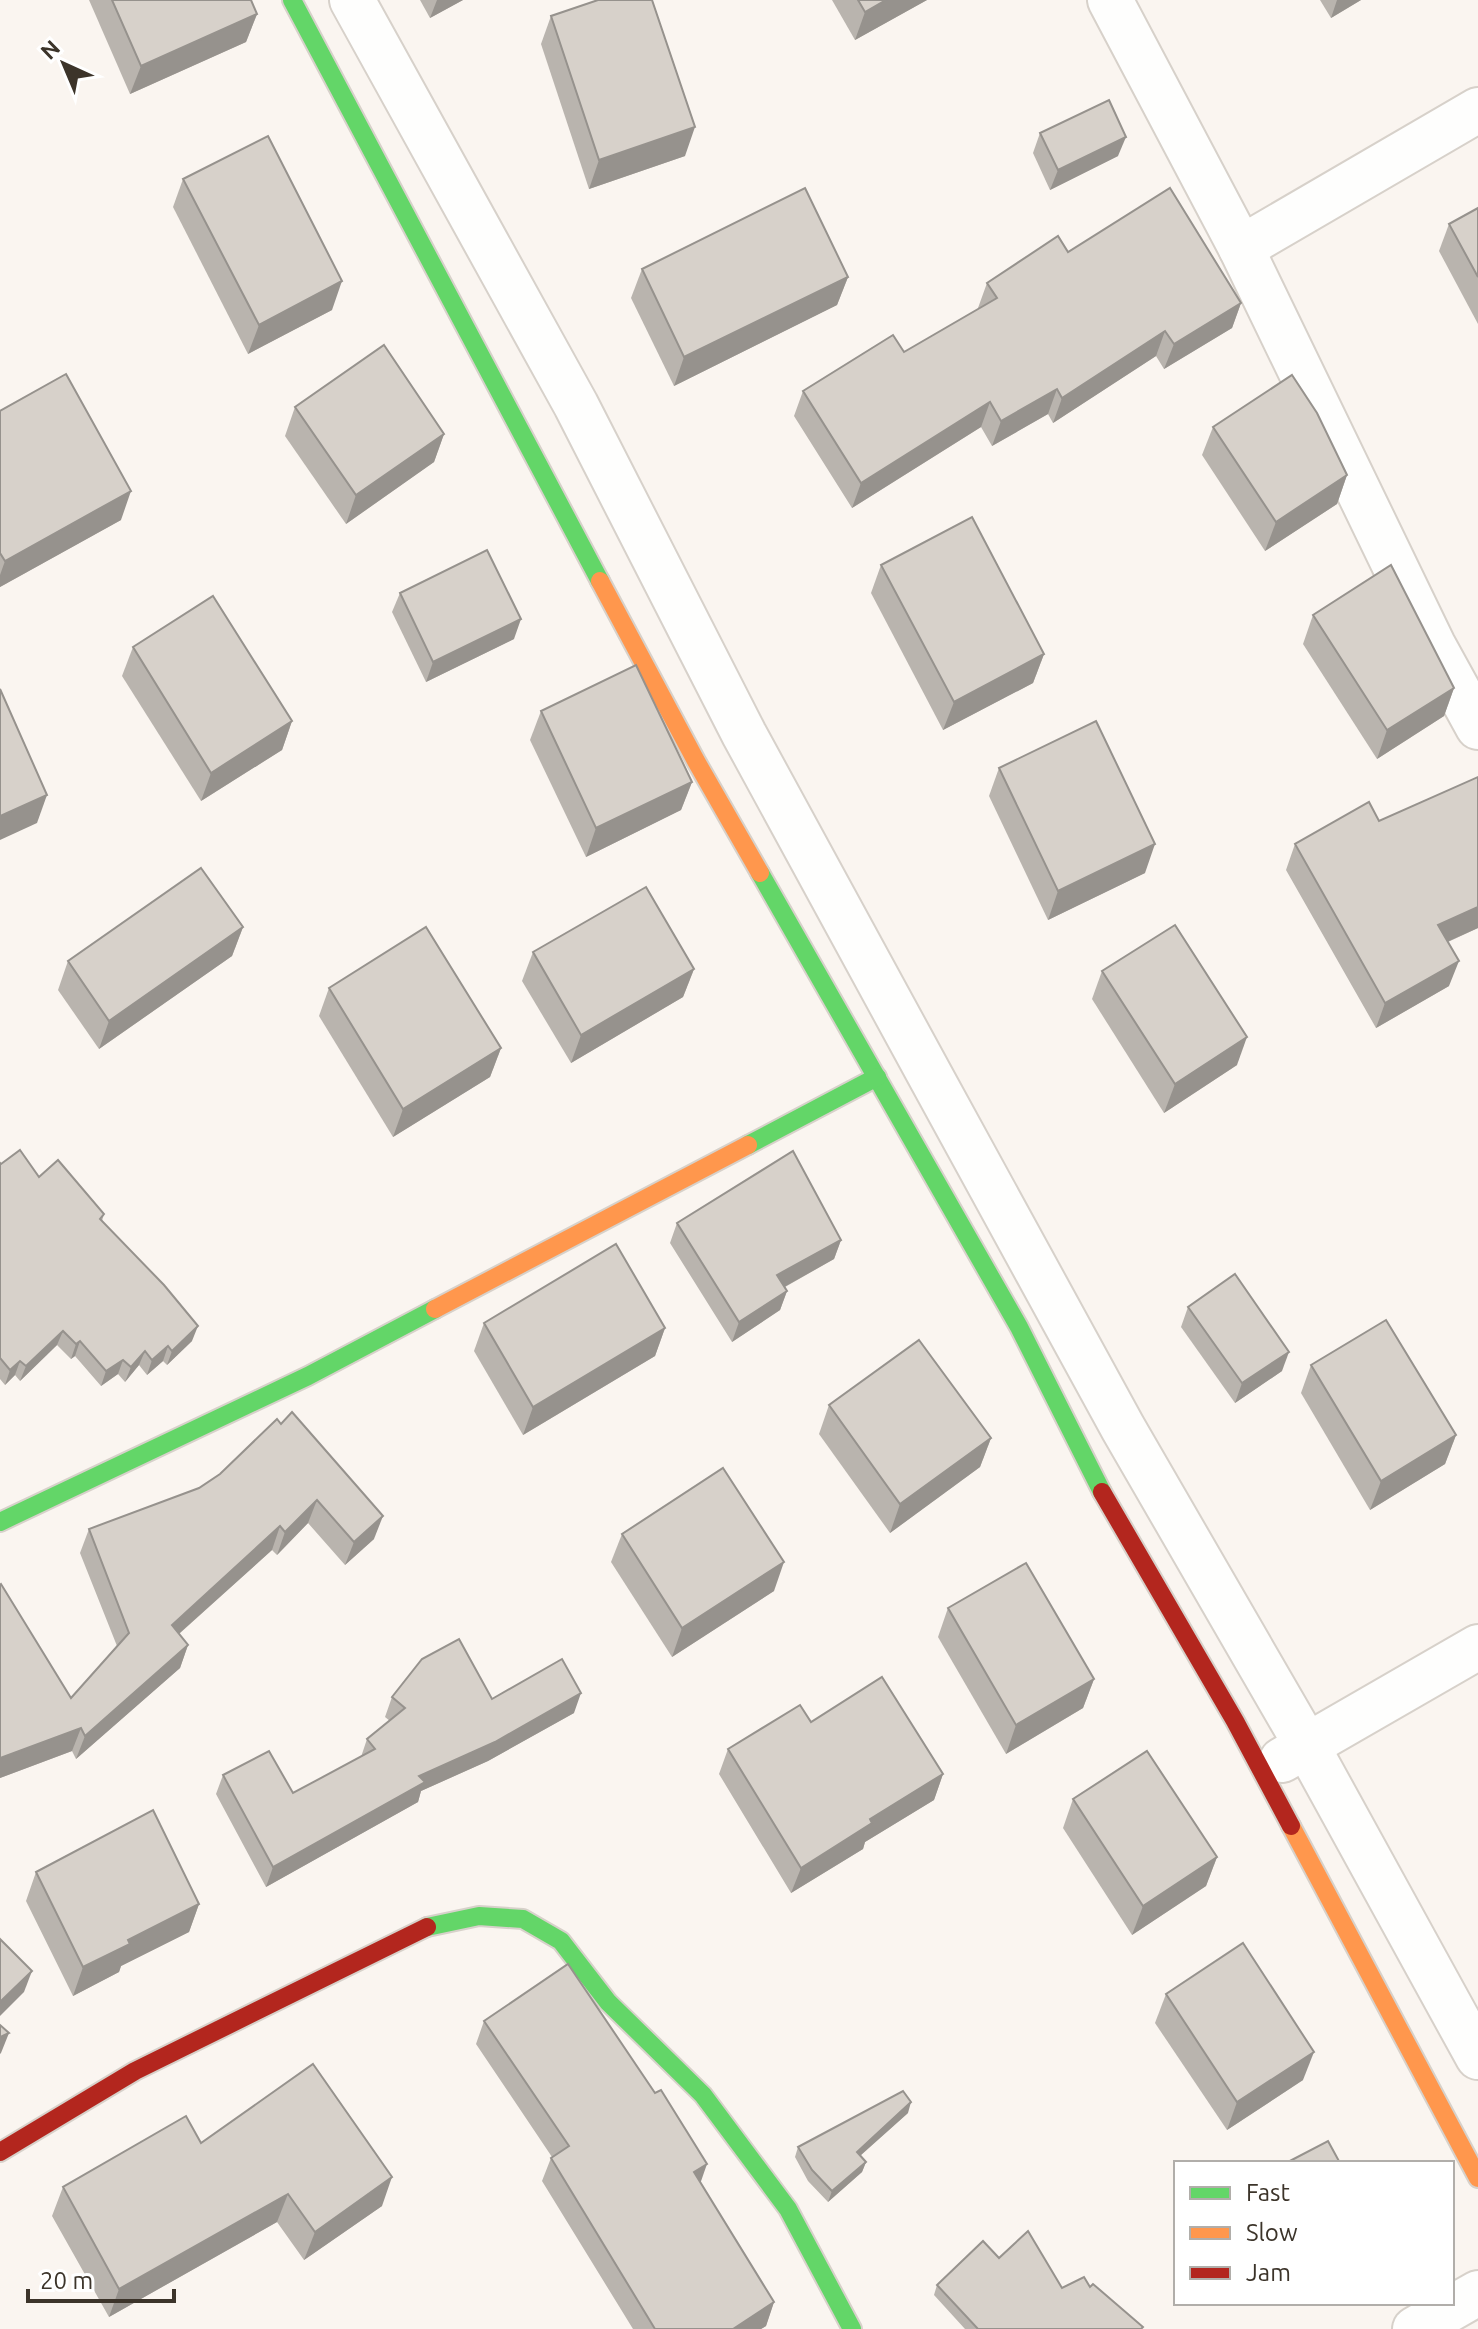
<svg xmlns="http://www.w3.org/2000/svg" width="1478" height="2329" font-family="Ubuntu,sans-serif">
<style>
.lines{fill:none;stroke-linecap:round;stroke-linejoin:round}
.street-casing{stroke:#d7d1ca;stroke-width:48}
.fast-casing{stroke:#d7d1ca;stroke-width:22}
.slow-casing{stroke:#d7d1ca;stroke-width:22}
.jam-casing{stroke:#d7d1ca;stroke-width:22}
.street{stroke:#fefefd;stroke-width:44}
.fast{stroke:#63d668;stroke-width:18}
.slow{stroke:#ff974d;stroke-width:18}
.jam{stroke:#b3261e;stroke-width:18}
.wall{fill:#b9b4ae}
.shaded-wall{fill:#96928d}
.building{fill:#d7d1ca;stroke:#96928d;stroke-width:2}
</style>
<rect width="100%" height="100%" fill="#faf5f0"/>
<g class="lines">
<defs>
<g id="street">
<path d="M352 0 576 405 744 734 932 1079 1123 1428 1307 1746 1478 2057"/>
<path d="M1110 0 1241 248 1433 645 1478 727"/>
<path d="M1241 248 1478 110"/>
<path d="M1282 1760 1478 1647"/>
<path d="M1415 2329 1478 2293"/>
</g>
<g id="fast">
<path d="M292 0 600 581"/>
<path d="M760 873 1019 1327 1102 1492"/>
<path d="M748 1145 877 1077"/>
<path d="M0 1522 308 1376 435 1309"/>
<path d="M427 1927 479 1916 523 1919 561 1941 608 2002 703 2095 788 2209 852 2329"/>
</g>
<g id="slow">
<path d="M600 581 696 761 760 873"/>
<path d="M435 1309 748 1145"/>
<path d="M1291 1826 1478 2178"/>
</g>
<g id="jam">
<path d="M1102 1492 1235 1721 1291 1826"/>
<path d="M0 2152 135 2071 427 1927"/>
</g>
</defs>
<use href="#street" class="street-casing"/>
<use href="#fast" class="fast-casing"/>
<use href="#slow" class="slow-casing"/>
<use href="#jam" class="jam-casing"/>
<use href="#street" class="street"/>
<use href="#fast" class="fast"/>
<use href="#slow" class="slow"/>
<use href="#jam" class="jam"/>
</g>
<g class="wall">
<path d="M89 0H251L257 14 246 42 130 94Z"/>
<path d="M420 0H463L430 18Z"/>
<path d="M832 0H927L855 40Z"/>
<path d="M1320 0H1361L1331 18Z"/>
<path d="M551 16 685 156 589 189 541 44Z"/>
<path d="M1040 133 1118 156 1050 190 1033 153Z"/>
<path d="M183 179 332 310 248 354 173 207Z"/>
<path d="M1478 208V324L1439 251 1449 224Z"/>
<path d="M1068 252 1241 303 1232 328 1164 369 1156 356 1053 423 1048 414 992 446 981 427 852 508 794 416 803 391 904 352 979 309 978 308 987 283Z"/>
<path d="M642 269 848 277 837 305 674 386 631 298Z"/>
<path d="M295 407 444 434 434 462 346 524 285 436Z"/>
<path d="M0 411 121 520 0 587Z"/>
<path d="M1213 427 1347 475 1337 504 1265 551 1202 455Z"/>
<path d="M881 565 1044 654 1033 683 943 730 871 593Z"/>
<path d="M400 593 514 639 426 682 392 612Z"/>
<path d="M1313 615 1454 688 1444 716 1377 759 1303 644Z"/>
<path d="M133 647 292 721 282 750 201 801 122 676Z"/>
<path d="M541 711 692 782 681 810 586 857 530 740Z"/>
<path d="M999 768 1145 873 1048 920 989 796Z"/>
<path d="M1379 821 1478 928 1448 942 1449 986 1376 1028 1286 870 1295 844Z"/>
<path d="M243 927 232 956 99 1049 58 990 68 961Z"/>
<path d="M533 952 694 969 683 997 571 1063 522 981Z"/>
<path d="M1102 971 1237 1065 1164 1113 1092 999Z"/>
<path d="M329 988 501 1048 490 1077 393 1137 319 1016Z"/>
<path d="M0 1163 39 1177 104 1214 102 1221 192 1341 167 1365 163 1361 147 1375 139 1365 125 1382 118 1374 101 1386 75 1356 71 1359 57 1345 20 1381 15 1375 5 1385 0 1379Z"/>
<path d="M677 1223 841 1240 834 1259 785 1287 787 1291 780 1310 732 1342 670 1243Z"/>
<path d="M1188 1307 1282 1371 1235 1403 1181 1327Z"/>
<path d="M484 1323 665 1328 655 1356 523 1435 474 1351Z"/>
<path d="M1311 1365 1456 1435 1445 1464 1370 1510 1301 1393Z"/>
<path d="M829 1405 991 1438 980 1467 890 1533 819 1434Z"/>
<path d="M277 1419 374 1539 345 1565 308 1523 277 1555 272 1550 179 1634 188 1645 180 1668 76 1759 72 1751 0 1778V1585L71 1698 117 1646 80 1553 89 1529 199 1488 220 1474Z"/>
<path d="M622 1534 774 1591 672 1657 611 1562Z"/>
<path d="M948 1608 1094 1679 1083 1708 1006 1754 938 1637Z"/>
<path d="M392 1697 492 1699 574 1713 488 1761 421 1791 418 1802 266 1887 216 1794 223 1775 293 1793 361 1757 367 1739 390 1721 385 1717Z"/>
<path d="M811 1722 943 1774 934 1800 865 1842 863 1849 791 1893 719 1774 728 1749Z"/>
<path d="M1073 1799 1217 1857 1206 1886 1132 1935 1063 1828Z"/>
<path d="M36 1872 199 1904 189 1932 121 1966 119 1972 73 1996 26 1901Z"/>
<path d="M1166 1994 1303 2080 1227 2130 1155 2023Z"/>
<path d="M484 2021 700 2183 774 2302 766 2326 761 2329H633L542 2181 551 2158 552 2157 476 2044Z"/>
<path d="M908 2113 860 2156 866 2162 862 2172 828 2202 808 2181 795 2157 798 2147Z"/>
<path d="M201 2143 382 2206 304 2260 277 2222 109 2317 52 2216 63 2187Z"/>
<path d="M999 2258 1062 2288 1090 2287 1142 2329H965L934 2295 937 2285Z"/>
</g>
<g class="shaded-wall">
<path d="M437 0H463L430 18Z"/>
<path d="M886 0H927L855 40 865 12Z"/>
<path d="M1337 0H1361L1331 18Z"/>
<path d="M257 14 246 42 130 94 141 66Z"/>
<path d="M695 127 685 156 589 189 599 160Z"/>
<path d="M1126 137 1118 156 1050 190 1058 170Z"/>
<path d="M848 277 837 305 674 386 684 357Z"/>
<path d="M342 281 332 310 248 354 259 325Z"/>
<path d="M1241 303 1232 328 1164 369 1174 344Z"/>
<path d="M1165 331 1156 356 1053 423 1062 398Z"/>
<path d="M1057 389 1048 414 992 446 1001 421Z"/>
<path d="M990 402 981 427 852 508 861 483Z"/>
<path d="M444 434 434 462 346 524 356 495Z"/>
<path d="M1347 475 1337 504 1265 551 1276 522Z"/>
<path d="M131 491 121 520 0 587V575L5 561Z"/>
<path d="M521 619 514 639 426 682 433 662Z"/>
<path d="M1044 654 1033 683 943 730 954 702Z"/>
<path d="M1454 688 1444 716 1377 759 1387 730Z"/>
<path d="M292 721 282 750 201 801 211 773Z"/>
<path d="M692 782 681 810 586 857 596 828Z"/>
<path d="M47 795 37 823 0 840V816Z"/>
<path d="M1155 844 1145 873 1048 920 1058 891Z"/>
<path d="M1478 907V928L1429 950 1438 925Z"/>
<path d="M243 927 232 956 99 1049 109 1021Z"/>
<path d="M1459 961 1449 986 1376 1028 1385 1003Z"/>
<path d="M694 969 683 997 571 1063 581 1035Z"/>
<path d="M1247 1037 1237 1065 1164 1113 1175 1084Z"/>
<path d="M501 1048 490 1077 393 1137 403 1109Z"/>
<path d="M841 1240 834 1259 770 1295 777 1275Z"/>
<path d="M787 1291 780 1310 732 1342 739 1322Z"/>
<path d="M198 1326 192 1341 167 1365 172 1351Z"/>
<path d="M665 1328 655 1356 523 1435 533 1407Z"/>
<path d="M63 1331 57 1345 20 1381 26 1366Z"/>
<path d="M80 1341 75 1356 71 1359 76 1344Z"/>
<path d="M168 1346 163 1361 147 1375 152 1360Z"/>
<path d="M145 1351 139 1365 125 1382 131 1367Z"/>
<path d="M1289 1352 1282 1371 1235 1403 1242 1383Z"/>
<path d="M123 1360 118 1374 101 1386 106 1371Z"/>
<path d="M20 1361 15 1375 5 1385 10 1370Z"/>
<path d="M1456 1435 1445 1464 1370 1510 1381 1481Z"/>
<path d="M991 1438 980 1467 890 1533 900 1504Z"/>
<path d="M317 1500 308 1523 277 1555 285 1532Z"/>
<path d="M383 1516 374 1539 345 1565 354 1542Z"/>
<path d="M280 1526 272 1550 163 1648 172 1625Z"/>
<path d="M784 1562 774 1591 672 1657 682 1628Z"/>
<path d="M188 1645 180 1668 76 1759 85 1736Z"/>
<path d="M1094 1679 1083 1708 1006 1754 1016 1725Z"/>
<path d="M581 1693 574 1713 488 1761 421 1791 418 1802 266 1887 273 1867 419 1776Z"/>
<path d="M81 1728 72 1751 0 1778V1758Z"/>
<path d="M943 1774 934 1800 865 1842 863 1849 791 1893 801 1868 870 1819Z"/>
<path d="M1217 1857 1206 1886 1132 1935 1143 1906Z"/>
<path d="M199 1904 189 1932 121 1966 119 1972 73 1996 83 1967 128 1940Z"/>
<path d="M32 1971 24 1992 0 2016V2002Z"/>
<path d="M9 2033 1 2053 0 2054V2037Z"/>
<path d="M1314 2052 1303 2080 1227 2130 1237 2102Z"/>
<path d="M911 2102 908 2113 853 2162 857 2152Z"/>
<path d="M866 2162 862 2172 828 2202 832 2191Z"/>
<path d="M707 2164 699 2187 694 2172Z"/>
<path d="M392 2177 382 2206 304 2260 315 2232Z"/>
<path d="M288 2194 277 2222 109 2317 119 2289Z"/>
<path d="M774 2302 766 2326 761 2329H733Z"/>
</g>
<g class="building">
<path d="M112 0H251L257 14 141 66Z"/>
<path d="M598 0H652L695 127 599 160 551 16Z"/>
<path d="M858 0H886L865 12Z"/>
<path d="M1109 100 1126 137 1058 170 1040 133Z"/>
<path d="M268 136 342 281 259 325 183 179Z"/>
<path d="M805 188 848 277 684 357 642 269Z"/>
<path d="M1170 188 1241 303 1174 344 1165 331 1062 398 1057 389 1001 421 990 402 861 483 803 391 893 335 904 352 997 298 987 283 1058 236 1068 252Z"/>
<path d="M1478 208V277L1449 224Z"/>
<path d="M384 345 444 434 356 495 295 407Z"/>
<path d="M66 374 131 491 5 561 0 553V411Z"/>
<path d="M1292 375 1317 413 1347 475 1276 522 1213 427Z"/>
<path d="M972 517 1044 654 954 702 881 565Z"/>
<path d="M487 550 521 619 433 662 400 593Z"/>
<path d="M1391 565 1454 688 1387 730 1313 615Z"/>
<path d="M213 596 292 721 211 773 133 647Z"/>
<path d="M636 665 692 782 596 828 541 711Z"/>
<path d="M0 689 47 795 0 816Z"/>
<path d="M1096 721 1155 844 1058 891 999 768Z"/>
<path d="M1478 777V907L1438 925 1459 961 1385 1003 1295 844 1369 802 1379 821Z"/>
<path d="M201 868 243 927 109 1021 68 961Z"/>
<path d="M646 887 694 969 581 1035 533 952Z"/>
<path d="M1175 925 1247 1037 1175 1084 1102 971Z"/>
<path d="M426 927 501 1048 403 1109 329 988Z"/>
<path d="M20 1150 39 1177 58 1160 104 1214 100 1219 164 1285 198 1326 172 1351 168 1346 152 1360 145 1351 131 1367 123 1360 106 1371 80 1341 76 1344 63 1331 26 1366 20 1361 10 1370 0 1358V1163L1 1164Z"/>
<path d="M793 1151 841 1240 777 1275 787 1291 739 1322 677 1223Z"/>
<path d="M616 1244 665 1328 533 1407 484 1323Z"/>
<path d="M1235 1274 1289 1352 1242 1383 1188 1307Z"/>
<path d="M1386 1320 1456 1435 1381 1481 1311 1365Z"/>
<path d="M919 1340 991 1438 900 1504 829 1405Z"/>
<path d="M292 1412 383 1516 354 1542 317 1500 285 1532 280 1526 172 1625 188 1645 85 1736 81 1728 0 1758V1585L1 1584 71 1698 129 1633 89 1529 199 1488 220 1474 277 1419 281 1424Z"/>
<path d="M723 1468 784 1562 682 1628 622 1534Z"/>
<path d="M1026 1563 1094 1679 1016 1725 948 1608Z"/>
<path d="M459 1639 492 1699 562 1659 581 1693 495 1742 419 1776 425 1782 273 1867 223 1775 269 1751 293 1793 375 1749 367 1739 405 1708 392 1697 422 1659Z"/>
<path d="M882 1677 943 1774 870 1819 872 1823 801 1868 728 1749 800 1705 811 1722Z"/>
<path d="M1147 1751 1217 1857 1143 1906 1073 1799Z"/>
<path d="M153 1810 199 1904 128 1940 130 1944 83 1967 36 1872Z"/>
<path d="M0 1939 32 1971 0 2002Z"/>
<path d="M1243 1943 1314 2052 1237 2102 1166 1994Z"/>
<path d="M568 1964 655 2093 661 2090 707 2164 694 2172 774 2302 733 2329H655L551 2158 569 2146 484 2021Z"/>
<path d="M0 2025 9 2033 0 2037Z"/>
<path d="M313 2064 392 2177 315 2232 288 2194 119 2289 63 2187 186 2116 201 2143Z"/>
<path d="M903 2091 911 2102 857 2152 866 2162 832 2191 812 2170 798 2147Z"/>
<path d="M1328 2141 1340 2163H1286Z"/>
<path d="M1028 2231 1062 2288 1084 2277 1090 2287 1093 2284 1143 2327 1141 2329H978L937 2285 983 2241 999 2258Z"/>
</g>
<rect x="1174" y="2161" width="280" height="144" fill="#ffffff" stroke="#b1aeaa" stroke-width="2"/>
<rect x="1190" y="2187" width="40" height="12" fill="#63d668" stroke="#b1aeaa" stroke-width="2"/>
<text x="1246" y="2201" font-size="24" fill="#3c342a">Fast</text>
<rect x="1190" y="2227" width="40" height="12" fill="#ff974d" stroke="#b1aeaa" stroke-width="2"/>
<text x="1246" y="2241" font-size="24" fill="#3c342a">Slow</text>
<rect x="1190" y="2267" width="40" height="12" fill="#b3261e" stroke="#b1aeaa" stroke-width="2"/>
<text x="1246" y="2281" font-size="24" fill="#3c342a">Jam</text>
<g transform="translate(64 64) rotate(316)" stroke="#ffffff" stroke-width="6" paint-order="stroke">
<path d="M0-6L14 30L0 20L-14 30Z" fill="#3c342a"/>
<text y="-12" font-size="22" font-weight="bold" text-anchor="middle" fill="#3c342a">N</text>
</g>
<path d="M28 2289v12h146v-12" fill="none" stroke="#3c342a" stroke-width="4"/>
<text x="40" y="2289" font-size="24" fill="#3c342a" stroke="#ffffff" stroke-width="6" paint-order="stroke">20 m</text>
</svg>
